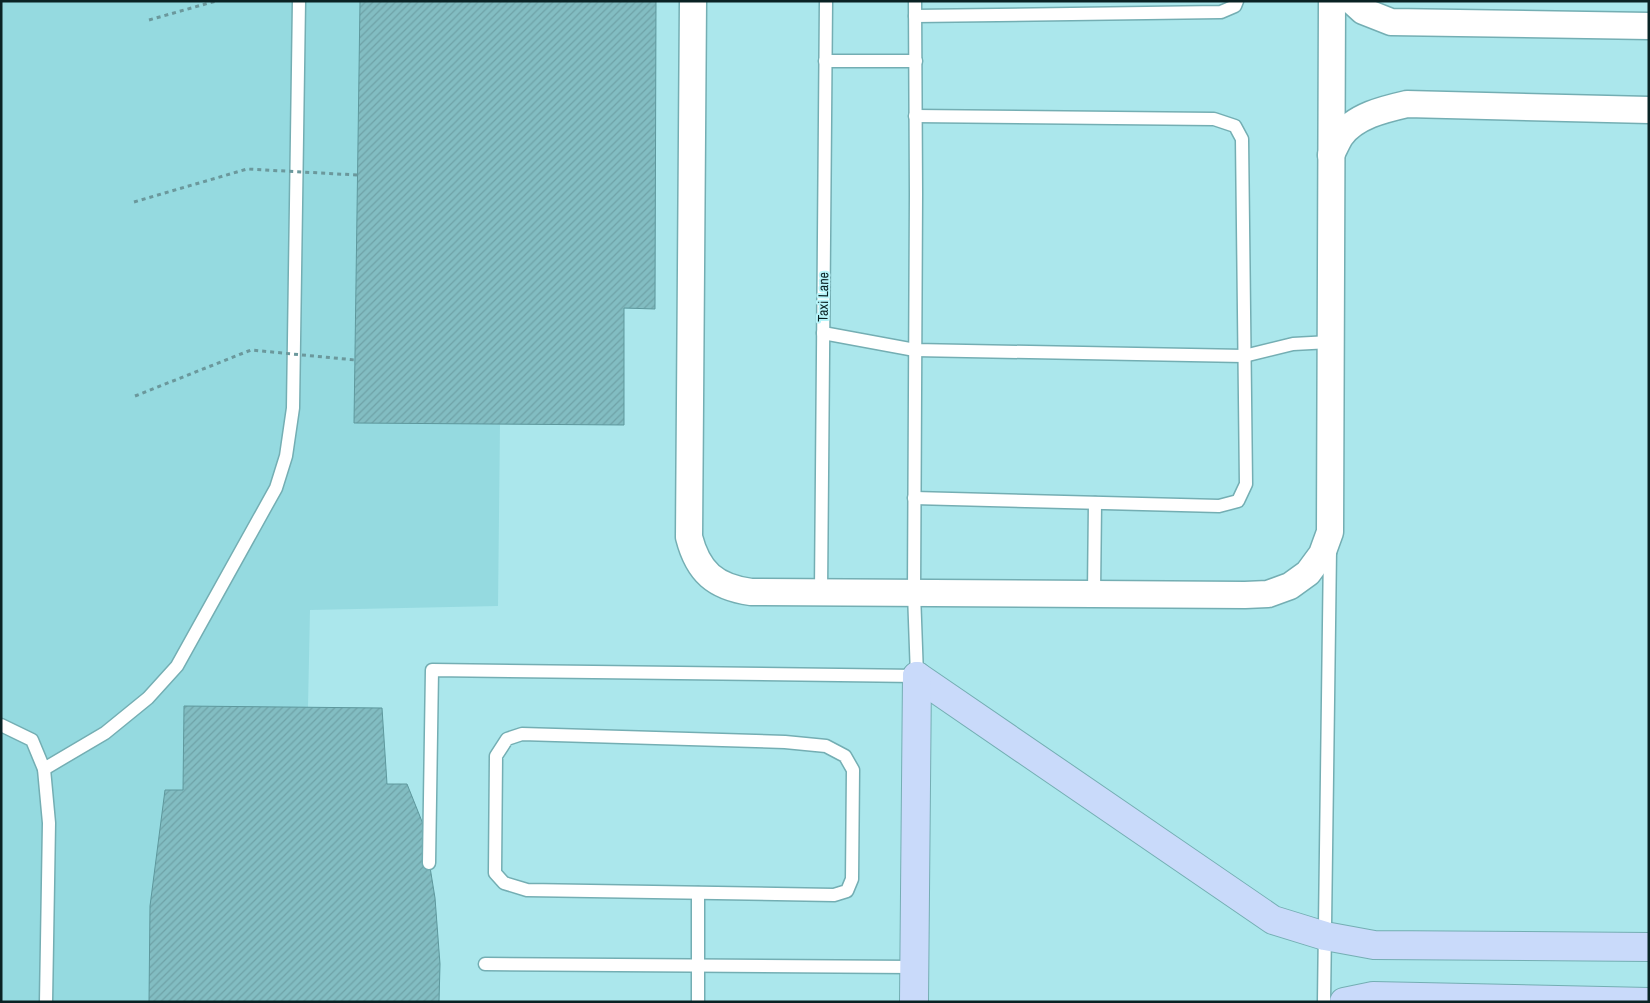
<svg xmlns="http://www.w3.org/2000/svg" width="1650" height="1003" font-family="'Archivo Narrow',sans-serif">
<style>
.built{fill:#95dae0}
.building{fill:url(#building-hatch);stroke:#5e989d}
.lines{fill:none;stroke-linecap:round;stroke-linejoin:round}
.lane-casing{stroke:#74aeb3;stroke-width:15}
.street-casing{stroke:#74aeb3;stroke-width:29}
.secondary-casing{stroke:#74aeb3;stroke-width:30}
.path{stroke:#6b989c;stroke-width:3;stroke-dasharray:4 4;stroke-linecap:butt}
.lane{stroke:#fff;stroke-width:12}
.street{stroke:#fff;stroke-width:26}
.secondary{stroke:#c9dafa;stroke-width:28}
.path-bridge{stroke:#6b989c;stroke-width:3;stroke-dasharray:4 4;stroke-linecap:butt}
.labels{text-anchor:middle;dominant-baseline:central;stroke-width:4;stroke-linejoin:round;paint-order:stroke}
.street-label{font-size:14px;fill:#0a2224;stroke:#b8f5fa}
</style>
<defs>
<pattern id="building-hatch" width="6" height="6" patternUnits="userSpaceOnUse" patternTransform="scale(1.25)"><rect width="6" height="6" fill="#82bdc2"/><path d="M-1 1l2-2M0 6l6-6M5 7l2-2" fill="none" stroke="#6fa2a7"/></pattern>
</defs>
<rect width="100%" height="100%" fill="#abe7ec"/>
<path class="built" d="M1 1H656L655 309H624V425L500 424 498 606 310 610 308 707 382 708 387 784H407L423 824 435 898 440 964 439 1002H1Z"/>
<g class="building">
<path d="M360 1H656L655 309 624 308V425L354 423Z"/>
<path d="M184 706 382 708 387 784H407L423 824 435 898 440 964 439 1002H149L150 906 165 790H183Z"/>
</g>
<g class="lines">
<defs>
<g id="lane">
<path d="M915 16 1221 12 1235 6 1237 1"/>
<path d="M825 61H916"/>
<path d="M823 333 915 350 1244 356 1293 344 1330 342"/>
<path d="M914 498 1219 506 1238 501 1246 484 1242 139 1235 126 1214 119 915 116"/>
<path d="M821 592 826 1"/>
<path d="M1094 593 1095 503"/>
<path d="M1 725 32 740 44 769 49 823 46 1002"/>
<path d="M522 734 785 742 826 746 845 756 853 770 852 879 847 891 834 895 527 890 504 883 495 873 496 756 507 739Z"/>
<path d="M44 769 105 733 148 698 177 666 276 488 286 456 293 408 299 1"/>
<path d="M429 863 432 670 917 676 914 593 916 194 915 1"/>
<path d="M698 893V1002"/>
<path d="M485 964 914 967"/>
<path d="M1324 1002 1330 549"/>
</g>
<g id="street">
<path d="M693 1 689 537C698 572 715 587 751 592L1245 595 1268 594 1290 586 1308 573 1322 554 1330 532 1332 1"/>
<path d="M1352 1 1363 11 1391 22 1649 26"/>
<path d="M1331 155C1334 149 1337 142 1340 137 1354 116 1385 109 1407 104L1649 110"/>
</g>
<g id="secondary">
<path d="M917 676 1273 920 1325 936 1374 945 1649 947"/>
<path d="M914 1002 917 676"/>
<path d="M1344 1002 1373 996 1649 1002"/>
</g>
</defs>
<use href="#lane" class="lane-casing"/>
<use href="#street" class="street-casing"/>
<use href="#secondary" class="secondary-casing"/>
<path class="path" d="M149 20 216 1"/>
<use href="#lane" class="lane"/>
<use href="#street" class="street"/>
<use href="#secondary" class="secondary"/>
<g class="path-bridge">
<path d="M134 202 247 169 357 175"/>
<path d="M135 396 251 350 355 360"/>
</g>
</g>
<g class="labels">
<g class="street-label">
<text transform="translate(823 297) rotate(-89)">Taxi Lane</text>
</g>
</g>
<rect width="1650" height="1003" fill="none" stroke="#0a2224" stroke-width="5"/>
</svg>
